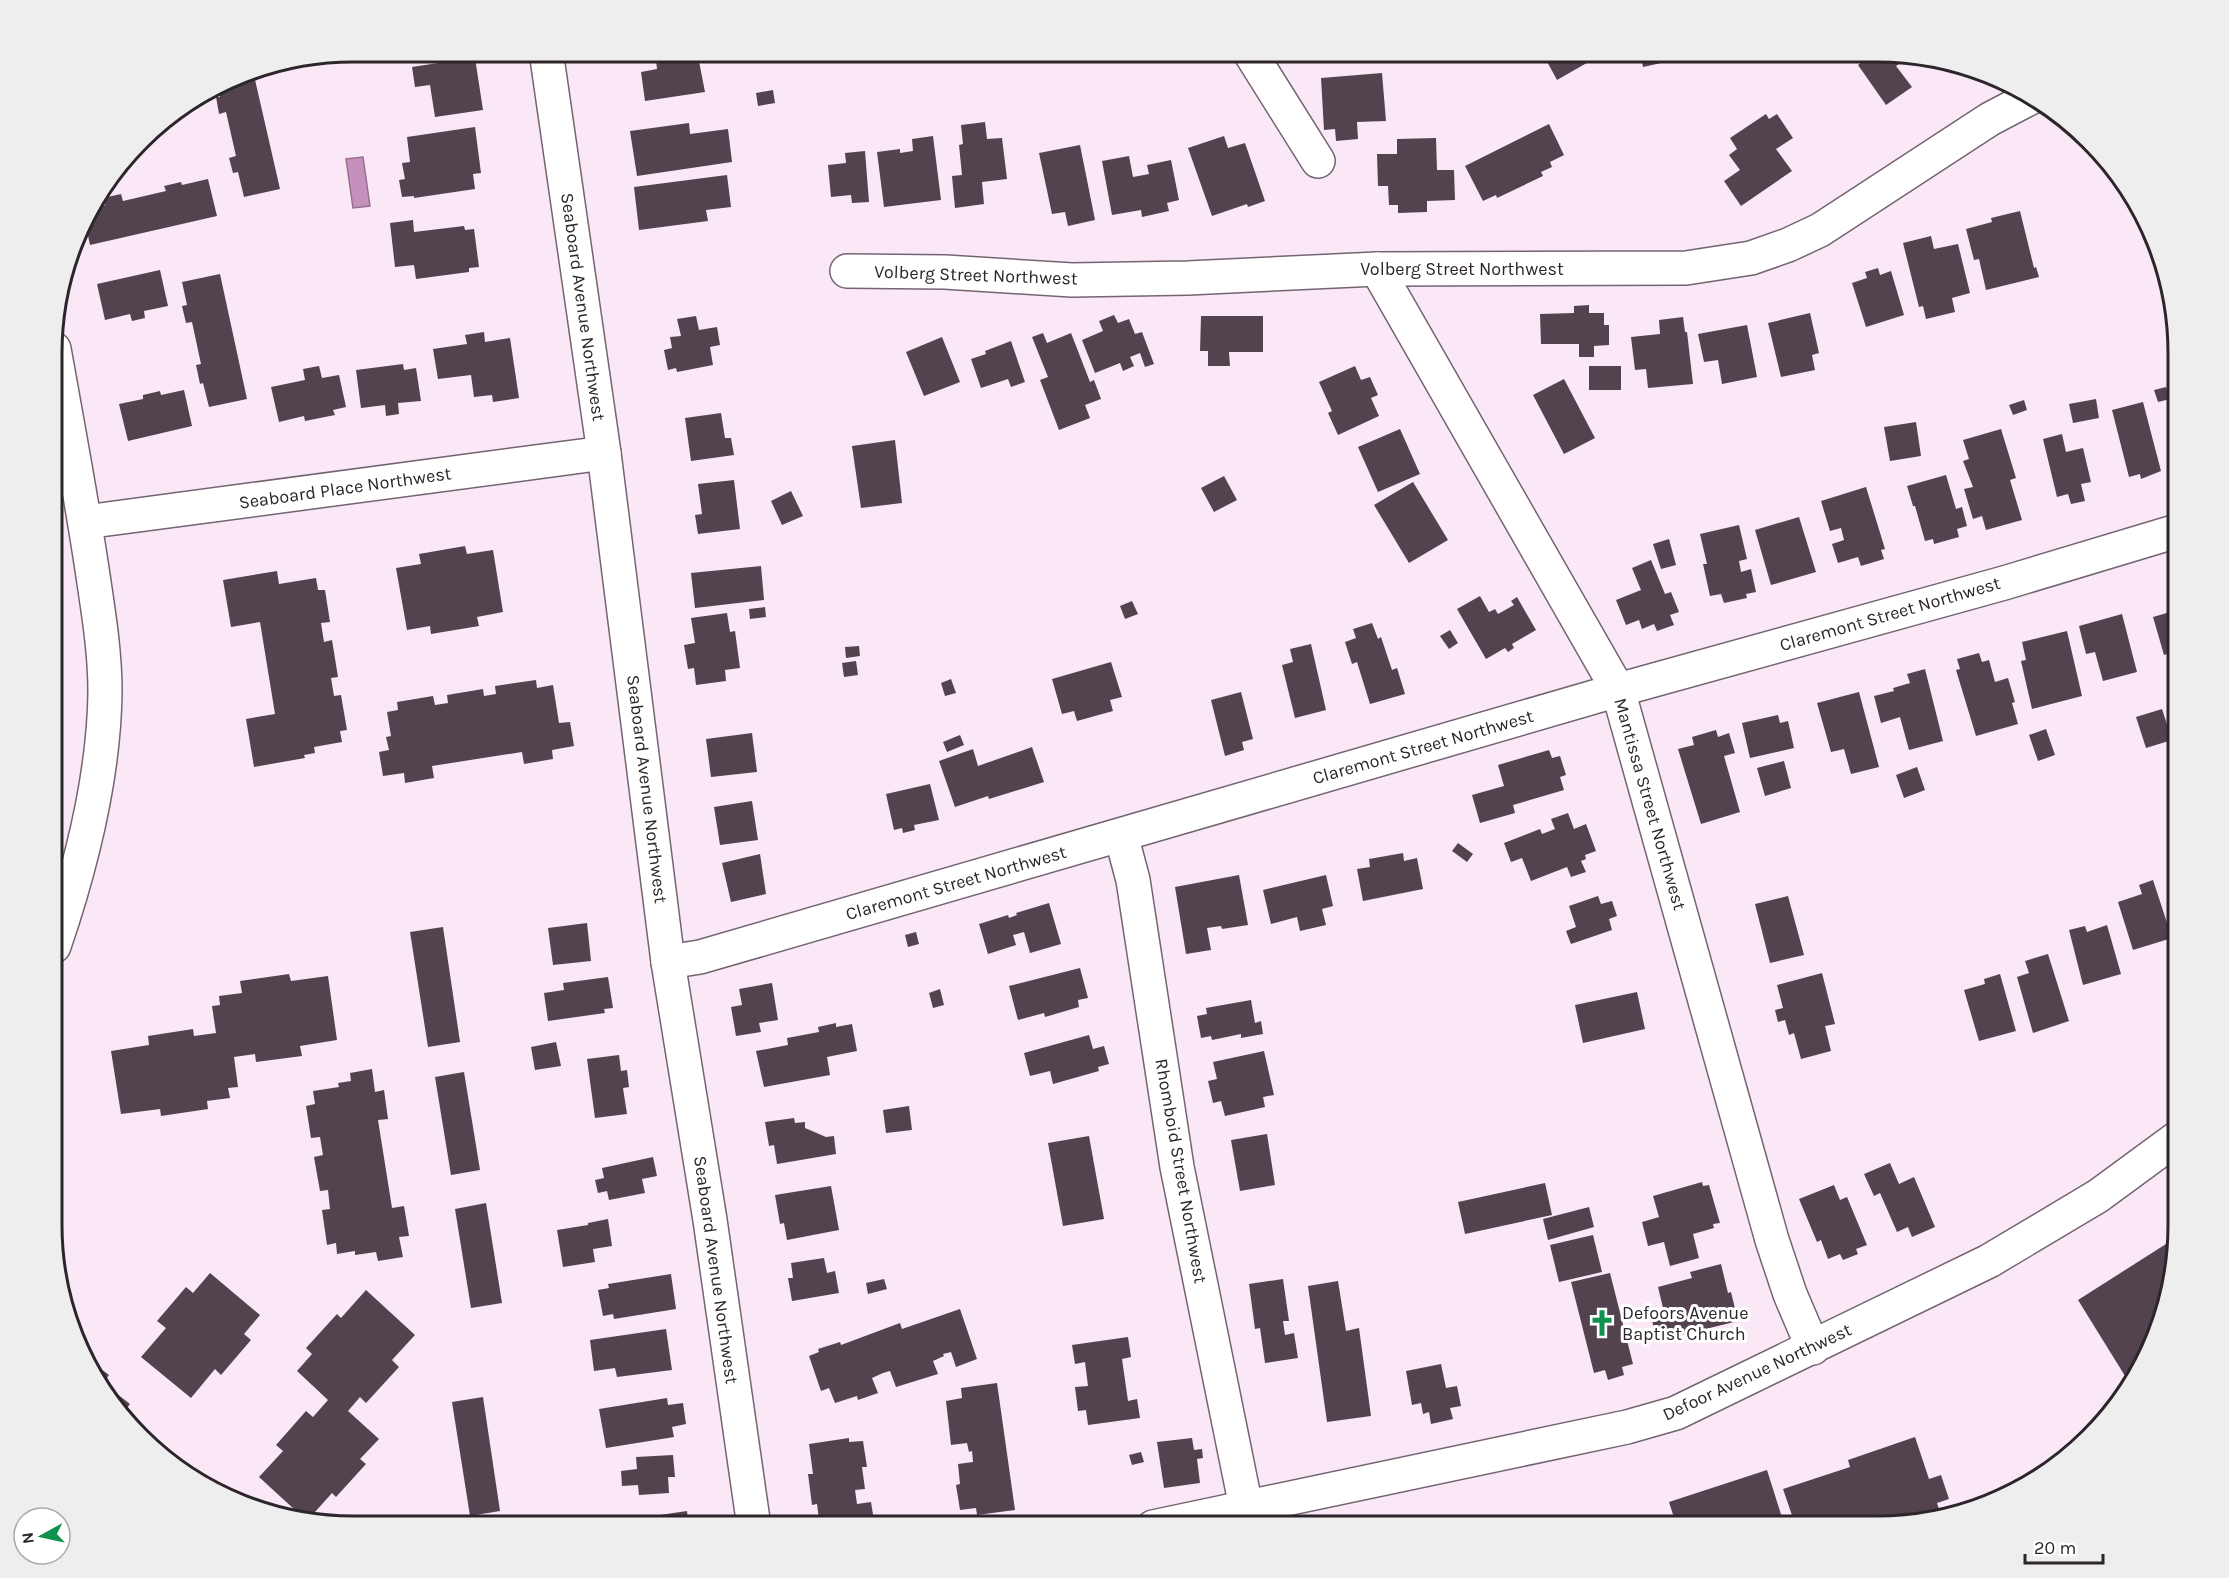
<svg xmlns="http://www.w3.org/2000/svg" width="2229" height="1578" font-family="Karla,sans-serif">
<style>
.water{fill:#c590bc;stroke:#977090;stroke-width:1.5}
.building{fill:#52434f}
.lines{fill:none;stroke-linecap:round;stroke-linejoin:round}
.minor-casing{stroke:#746471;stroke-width:36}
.minor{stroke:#fff;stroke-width:33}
.labels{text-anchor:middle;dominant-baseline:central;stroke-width:6;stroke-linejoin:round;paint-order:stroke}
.street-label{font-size:18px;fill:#2c252b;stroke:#fff}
.poi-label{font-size:18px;fill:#2c252b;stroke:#fff;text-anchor:start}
.rim{fill:none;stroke:#2c252b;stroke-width:3}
</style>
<rect width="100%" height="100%" fill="#fbe8f7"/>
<path class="water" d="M363 157 370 206 353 208 346 159Z"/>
<g class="building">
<path d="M655 51H697L705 92 645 101 641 72 657 69Z"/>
<path d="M1552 51H1561L1606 52 1557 80 1544 56Z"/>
<path d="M1633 52H1659L1661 63 1643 67 1640 54 1634 56Z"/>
<path d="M1856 52H1895L1902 62 1896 66 1912 87 1886 105 1858 65 1863 61Z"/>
<path d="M449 56 450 62 475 58 483 110 435 117 430 85 415 87 412 67 438 63 437 58Z"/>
<path d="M253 71 280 189 244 197 238 172 233 173 229 158 236 156 226 112 219 114 216 97H220L218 86 237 74Z"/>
<path d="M1382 73 1386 121 1357 122 1358 139 1336 141 1335 129 1324 130 1321 78Z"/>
<path d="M773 90 775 103 758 106 756 93Z"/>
<path d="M1766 114 1769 119 1777 114 1793 138 1776 149 1792 171 1741 206 1724 181 1740 170 1729 155 1737 149 1730 138Z"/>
<path d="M985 122 987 139 1002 138 1007 179 982 182 984 204 955 208 952 176 962 175 959 145 963 144 961 125Z"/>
<path d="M689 123 690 134 728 129 732 162 637 176 630 131Z"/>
<path d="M1549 124 1564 155 1550 162 1552 167 1541 172 1543 176 1497 198 1496 195 1483 201 1465 166Z"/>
<path d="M475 127 481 173 473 174 475 189 414 198V196L402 197 399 180 405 179 402 163 410 162 407 137Z"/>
<path d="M933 136 941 200 884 207 877 152 900 149V153L913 151 912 139Z"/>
<path d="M1224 136 1228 148 1245 143 1265 201 1248 207 1247 204 1212 216 1188 148Z"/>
<path d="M1436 138 1437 170H1454L1455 200 1427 201V212L1398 213V205H1389L1388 186H1378L1377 154H1397V139Z"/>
<path d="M1080 145 1095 220 1068 226 1065 212 1052 214 1039 153Z"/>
<path d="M865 151 869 202 852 203 851 195 831 197 828 165 846 163 845 153Z"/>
<path d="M1129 156 1133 177 1149 174 1147 165 1171 160 1179 200 1167 203 1169 211 1142 217 1141 210 1112 215 1102 161Z"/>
<path d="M727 175 731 207 706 210 708 221 639 230 634 187Z"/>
<path d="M208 179 217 216 90 245 84 217 90 209 105 205 103 198 121 194 123 201 166 191 164 186 181 182 182 185Z"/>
<path d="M2020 211 2034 268 2036 267 2039 277 1986 290 1979 259 1974 260 1966 229 1992 222 1991 218Z"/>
<path d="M413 220 414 232 464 226 465 230 474 229 479 267 469 268V272L416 279 414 265 395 267 390 223Z"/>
<path d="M1931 236 1934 249 1958 244 1970 293 1952 298 1955 312 1926 319 1923 306 1919 307 1903 243Z"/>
<path d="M1878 268 1880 275 1891 271 1904 315 1866 327 1852 283 1867 278 1865 272Z"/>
<path d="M160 270 168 306 144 311 145 318 132 321 130 314 105 320 97 284Z"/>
<path d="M220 274 247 399 209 407 203 383 200 384 196 365 201 364 192 322 186 323 182 306 187 305 182 282Z"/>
<path d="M1589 305V313H1604V325H1609V345L1594 346V357H1579V344H1541L1540 314 1574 313V306Z"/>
<path d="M1810 313 1819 353 1812 355 1815 370 1781 377 1768 323Z"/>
<path d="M1114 315 1118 323 1129 319 1135 334 1142 332 1154 364 1145 367 1140 353 1130 357 1134 366 1123 371 1120 363 1095 373 1082 340 1103 331 1099 321Z"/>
<path d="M696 316 699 330 717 327 720 345 710 347 713 365 677 372 676 368 668 370 664 350 672 348 670 337 681 336 677 319Z"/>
<path d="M1201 316H1263V352H1229L1230 366H1208V351H1200Z"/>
<path d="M1683 317 1685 332H1687L1693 384 1648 388 1646 369 1635 370 1631 337 1660 334 1659 320Z"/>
<path d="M1747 325 1757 377 1722 384 1718 360 1704 362 1698 334Z"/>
<path d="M484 332 485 342 510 338 519 398 493 402 492 395 474 397 471 375 438 379 433 349 467 344 465 335Z"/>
<path d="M1043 333 1047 343 1071 333 1090 382 1094 380 1101 399 1085 405 1090 418 1059 430 1040 380 1048 377 1032 337Z"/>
<path d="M942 337 960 382 924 396 906 352Z"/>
<path d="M1011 341 1025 382 1011 387 1008 379 981 388 971 359 986 354 985 351Z"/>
<path d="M403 364 404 370 416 368 421 401 398 403 399 414 386 416 385 405 361 408 356 370Z"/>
<path d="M319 366 322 378 339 375 346 407 333 410 335 415 305 421 304 416 279 422 271 387 305 380 303 369Z"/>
<path d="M1355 366 1361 380 1370 377 1378 395 1371 398 1379 416 1338 435 1328 413 1332 411 1319 382Z"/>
<rect x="1589" y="366" width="32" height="24"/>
<path d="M1564 379 1595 438 1564 454 1533 395Z"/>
<path d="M2166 387 2170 399 2158 402 2154 390Z"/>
<path d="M184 390 192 426 128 441 119 404 143 399V395L160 391 161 395Z"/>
<path d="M2096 399 2099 418 2073 423 2069 404Z"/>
<path d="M2024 400 2027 410 2013 415 2009 405Z"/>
<path d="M2143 402 2161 471 2141 479 2140 474 2129 477 2112 410Z"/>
<path d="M721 413 725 438H731L734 455 691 461 685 418Z"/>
<path d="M1916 422 1921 456 1890 461 1884 427Z"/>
<path d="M1400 429 1420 474 1378 492 1358 447Z"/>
<path d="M2001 429 2016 478 2010 480 2022 520 1986 530 1982 516 1973 519 1964 489 1973 487 1963 461 1969 459 1963 440Z"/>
<path d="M2062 434 2066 452 2083 448 2091 482 2081 484 2085 501 2071 504 2068 494 2057 497 2043 439Z"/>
<path d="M895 440 902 503 861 508 852 446Z"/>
<path d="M1946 475 1956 509 1962 507 1967 526 1957 529 1959 537 1934 544 1933 539 1925 541 1915 506H1913L1907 486Z"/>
<path d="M1224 476 1237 500 1214 512 1201 488Z"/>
<path d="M734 480 740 529 698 534 695 515 702 514 698 484Z"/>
<path d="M1413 482 1448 540 1409 563 1374 505Z"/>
<path d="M1866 487 1885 549 1881 550 1884 559 1861 566 1858 557 1838 563 1832 544 1844 540 1841 528 1830 531 1821 501Z"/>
<path d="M791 491 803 516 782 525 771 501Z"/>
<path d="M1799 517 1816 572 1771 585 1755 530Z"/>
<path d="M1739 525 1747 559 1739 561 1741 572 1751 569 1756 592 1746 594 1747 598 1724 603 1721 594 1710 596 1703 564H1707L1700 534Z"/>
<path d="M1669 539 1676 565 1661 569 1653 544Z"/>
<path d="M465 546 467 554 493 550 503 612 477 617 479 626 431 634 430 626 407 630 396 568 421 564 419 554Z"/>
<path d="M1651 560 1665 594 1671 592 1679 612 1670 615 1674 625 1657 631 1654 624 1642 629 1639 620 1626 625 1616 600 1641 590 1632 568Z"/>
<path d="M761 566 764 600 695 608 691 573Z"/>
<path d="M277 571 279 584 316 578 318 590H325L330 622 321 623 324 642 332 640 338 677 331 678 334 696 341 695 347 730 340 731 342 742 314 747 315 753 304 755 305 758 254 767 246 719 275 714 260 622 231 627 223 580Z"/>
<path d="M1480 596 1489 612 1495 609 1498 614 1514 605 1511 601 1517 597 1536 630 1512 644 1514 648 1508 652 1505 648 1486 659 1457 609Z"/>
<path d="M1132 601 1138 614 1125 619 1120 606Z"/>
<path d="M2177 603V651L2164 655 2153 617 2170 612 2168 606Z"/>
<path d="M765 607 766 617 750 619 749 609Z"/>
<path d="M727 613 730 632 735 631 740 668 725 670 726 681 696 685 694 668 688 669 684 645 695 643 691 618Z"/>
<path d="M2122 614 2137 672 2103 681 2095 652 2086 654 2079 626Z"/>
<path d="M1372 623 1378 639 1381 637 1392 670 1397 668 1405 694 1370 704 1357 662 1352 664 1345 642 1356 638 1353 629Z"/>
<path d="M1450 630 1458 643 1449 649 1440 636Z"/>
<path d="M2067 631 2082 696 2032 709 2021 661 2026 660 2022 642Z"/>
<path d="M1311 644 1326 710 1295 718 1282 665 1293 662 1290 649Z"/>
<path d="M859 646 860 656 846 658 845 647Z"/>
<path d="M1979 653 1982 662 1989 660 1995 682 2008 678 2015 702 2012 703 2018 724 1976 736 1956 670 1960 669 1957 659Z"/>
<path d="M856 661 858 675 844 677 842 663Z"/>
<path d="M1111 662 1122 697 1110 700 1113 711 1077 721 1074 711 1062 714 1052 679Z"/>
<path d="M1925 669 1943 741 1909 750 1900 717 1881 723 1874 696 1894 691 1893 688 1910 683 1907 674Z"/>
<path d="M951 679 956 693 945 696 941 683Z"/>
<path d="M536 680 537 688 553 685 559 723 570 722 574 746 552 750 553 759 524 764 522 752 432 766 434 778 405 783 404 773 383 776 379 752 389 750 386 737 391 736 387 712 398 710 397 702 433 696 435 705 448 703 447 695 483 689 484 696 496 694 495 686Z"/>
<path d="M1241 692 1253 739 1242 742 1244 750 1225 756 1211 700Z"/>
<path d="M1859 692 1879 767 1851 774 1844 749 1831 752 1817 703Z"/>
<path d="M2162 709 2172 740 2146 748 2136 717Z"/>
<path d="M1778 715 1780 723 1788 721 1794 748 1750 758 1742 723Z"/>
<path d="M2046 729 2055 755 2038 761 2029 735Z"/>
<path d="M1716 730 1718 737 1729 733 1735 753 1724 756 1740 812 1701 824 1678 749 1694 745 1692 737Z"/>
<path d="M752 733 757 772 711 777 706 739Z"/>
<path d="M960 735 964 745 947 752 943 742Z"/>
<path d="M1032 747 1044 782 989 799 988 796 955 807 939 761 973 749 978 766Z"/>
<path d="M1549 750 1552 758 1560 756 1566 775 1560 777 1564 790 1513 805 1515 813 1480 823 1472 795 1504 786 1498 765Z"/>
<path d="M1784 761 1791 788 1765 796 1757 768Z"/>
<path d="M1917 767 1925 790 1904 798 1896 775Z"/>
<path d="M930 784 939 820 914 825 915 830 903 833 902 828 894 830 886 794Z"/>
<path d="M752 801 758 840 720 845 714 807Z"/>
<path d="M1568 813 1574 829 1586 824 1596 851 1585 855 1586 859 1581 861 1586 872 1571 877 1567 867 1531 881 1522 858 1511 862 1504 843 1540 829 1542 834 1555 829 1551 819Z"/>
<path d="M1458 843 1473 854 1467 862 1452 851Z"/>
<path d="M1403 853 1404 861 1417 858 1423 889 1363 901 1357 869 1370 867 1369 859Z"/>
<path d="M760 854 766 894 731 902 722 863Z"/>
<path d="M1239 875 1248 925 1222 929 1221 926 1207 928 1211 950 1186 954 1175 887Z"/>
<path d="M1326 875 1333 906 1322 909 1326 925 1300 931 1297 917 1271 924 1263 890Z"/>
<path d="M2177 879V910L2168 882Z"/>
<path d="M2153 880 2172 938 2133 950 2118 902 2142 894 2139 885Z"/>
<path d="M1598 896 1601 904 1612 901 1617 916 1609 919 1612 930 1571 944 1566 931 1576 927 1569 906Z"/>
<path d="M1788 896 1804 955 1770 963 1755 904Z"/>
<path d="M1049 903 1061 944 1030 953 1024 932 1013 935 1016 945 988 954 979 924 1008 915 1009 918 1017 915 1016 913Z"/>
<path d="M587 923 591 961 553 965 548 928Z"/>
<path d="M2107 925 2121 974 2083 985 2069 930 2085 926 2087 932Z"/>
<path d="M443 927 460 1042 428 1047 410 932Z"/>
<path d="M916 932 919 944 908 947 905 935Z"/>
<path d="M2048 954 2069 1021 2033 1033 2017 977 2029 973 2025 961Z"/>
<path d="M1080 968 1088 998 1078 1000 1079 1007 1045 1017 1044 1013 1018 1020 1009 986Z"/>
<path d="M1822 973 1835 1024 1825 1026 1831 1051 1801 1059 1794 1033 1789 1035 1785 1020 1778 1022 1775 1010 1783 1008 1777 985Z"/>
<path d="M289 974 291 981 328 976 337 1040 300 1046 302 1056 256 1062 255 1054 234 1057 238 1087 228 1088 230 1098 207 1101 208 1109 161 1116 160 1109 121 1114 111 1051 149 1045 148 1036 193 1029 194 1036 216 1033 212 1006 220 1005 219 996 242 993 240 981Z"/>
<path d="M2000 974 2016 1031 1979 1041 1964 990 1985 984 1984 979Z"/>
<path d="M608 977 613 1008 604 1009 605 1013 548 1021 544 993 564 990 563 983Z"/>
<path d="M772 983 778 1020 759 1023 761 1032 736 1036 731 1007 742 1005 739 989Z"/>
<path d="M940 989 944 1005 933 1008 929 993Z"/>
<path d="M1637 992 1645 1029 1583 1043 1575 1005Z"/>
<path d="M1251 1000 1255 1023 1261 1021 1263 1034 1241 1038V1034L1212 1040 1211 1036 1201 1038 1197 1016 1207 1014 1206 1008Z"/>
<path d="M836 1023V1027L852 1024 857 1051 827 1057 830 1075 764 1087 756 1051 788 1045 787 1038 819 1032 818 1027Z"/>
<path d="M1089 1035 1093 1049 1104 1046 1109 1064 1098 1067 1099 1071 1053 1084 1050 1071 1030 1076 1024 1053Z"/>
<path d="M556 1042 561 1066 535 1070 531 1047Z"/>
<path d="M1264 1051 1274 1095 1263 1097 1265 1107 1225 1116 1221 1101 1213 1103 1208 1081 1217 1079 1213 1062Z"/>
<path d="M619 1055 621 1071 627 1070 629 1087 623 1088 627 1114 595 1118 587 1059Z"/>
<path d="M372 1069 375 1092 384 1090 388 1119 378 1120 392 1208 404 1206 409 1236 399 1237 403 1257 378 1261 376 1252 355 1255V1251L337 1254 336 1243 327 1245 322 1210 330 1209 328 1190 320 1191 314 1157 323 1155 320 1137 311 1138 306 1106 315 1104 313 1091 339 1087 338 1083 351 1081 350 1073Z"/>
<path d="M464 1072 480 1170 451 1175 435 1077Z"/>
<path d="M909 1106 912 1130 886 1133 883 1110Z"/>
<path d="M794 1118 795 1123 805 1122V1128L826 1137 834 1136 836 1154 777 1164 774 1145 769 1146 765 1122Z"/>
<path d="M1267 1134 1275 1185 1240 1191 1231 1140Z"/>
<path d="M1089 1136 1104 1219 1063 1226 1048 1143Z"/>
<path d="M653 1157 657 1176 642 1179 645 1193 609 1200 607 1191 598 1193 595 1180 604 1178 602 1168Z"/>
<path d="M1890 1163 1899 1184 1914 1177 1935 1227 1912 1237 1908 1227 1897 1232 1880 1193 1874 1196 1864 1174Z"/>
<path d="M1702 1182 1703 1186 1709 1185 1720 1223 1713 1224 1714 1228 1693 1234 1699 1258 1670 1266 1664 1242 1648 1246 1642 1222 1659 1217 1653 1196Z"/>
<path d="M1545 1183 1552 1215 1465 1234 1458 1202Z"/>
<path d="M1834 1185 1840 1200 1847 1197 1867 1245 1856 1249 1858 1254 1843 1260 1840 1254 1828 1259 1821 1240 1817 1242 1799 1199Z"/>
<path d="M831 1186 839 1230 787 1240 784 1223 780 1224 775 1195Z"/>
<path d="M486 1203 502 1303 471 1308 455 1209Z"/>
<path d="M1589 1207 1594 1227 1548 1240 1543 1219Z"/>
<path d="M608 1219 612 1246 593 1249 595 1262 563 1267 557 1230 588 1225V1223Z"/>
<path d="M1593 1235 1602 1272 1559 1282 1550 1245Z"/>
<path d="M2177 1237V1245L2155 1341 2130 1384 2078 1300Z"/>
<path d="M824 1258 827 1273 835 1271 839 1293 792 1301 788 1278H793L791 1263Z"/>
<path d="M1721 1264 1728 1293 1731 1292 1738 1321 1657 1341 1650 1312 1663 1308 1658 1287 1692 1278 1690 1272Z"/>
<path d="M210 1273 260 1315 244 1334 251 1340 221 1375 215 1369 191 1398 141 1357 166 1328 157 1321 186 1287 193 1293Z"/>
<path d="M1610 1273 1633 1364 1622 1367 1624 1375 1608 1380 1605 1370 1594 1373 1571 1282Z"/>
<path d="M671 1274 676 1309 614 1319 613 1314 603 1316 598 1290 609 1288 608 1284Z"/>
<path d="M884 1279 887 1289 868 1294 866 1283Z"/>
<path d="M1283 1279 1289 1321H1283L1285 1335 1294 1333 1298 1358 1265 1363 1260 1328 1255 1329 1249 1284Z"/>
<path d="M1338 1281 1346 1331 1359 1328 1371 1416 1327 1422 1308 1286Z"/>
<path d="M366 1290 415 1335 392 1360 399 1367 366 1403 360 1397 348 1411 379 1439 360 1459 366 1464 336 1497 332 1493 307 1521 259 1477 283 1451 276 1445 306 1411 313 1417 328 1400 297 1371 312 1354 306 1348 337 1314 341 1318Z"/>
<path d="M960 1309 977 1359 956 1367 951 1352 943 1354 944 1356 933 1361 938 1374 896 1387 890 1371 883 1373 872 1378 878 1393 858 1400 857 1396 835 1403 829 1388 821 1391 809 1356 819 1352 818 1349 840 1342 841 1345 900 1323 902 1329Z"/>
<path d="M666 1329 672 1370 617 1377 615 1368 594 1371 590 1340Z"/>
<path d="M1128 1337 1131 1357 1122 1359 1128 1401 1137 1399 1140 1418 1088 1425 1086 1410 1078 1411 1075 1387 1088 1386 1085 1362 1075 1364 1072 1345Z"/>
<path d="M84 1356 109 1375 103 1383 130 1404 123 1413 91 1376Z"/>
<path d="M1441 1364 1446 1388 1457 1386 1461 1406 1450 1408 1453 1419 1431 1424 1429 1412 1423 1414 1421 1403 1412 1405 1406 1371Z"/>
<path d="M997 1383 1015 1510 977 1515 976 1508 960 1510 956 1485 960 1484 958 1464 973 1462 972 1451 969 1452 967 1443 951 1445 946 1401 962 1398 961 1388Z"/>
<path d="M483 1397 500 1511 470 1516 452 1402Z"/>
<path d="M667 1398 668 1405 683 1403 686 1424 672 1427 674 1437 606 1448 599 1409Z"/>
<path d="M1915 1437 1929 1479 1941 1475 1949 1499 1937 1503 1942 1518 1877 1527H1796L1783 1489 1850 1467 1848 1460Z"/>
<path d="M849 1438V1442L863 1441 867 1467H862L865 1489 855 1490 857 1504 871 1502 875 1527H820L817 1504 812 1505 808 1474H813L809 1444Z"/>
<path d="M1192 1438 1194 1450 1202 1449 1203 1458 1197 1459 1200 1483 1164 1488 1157 1442Z"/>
<path d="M1141 1452 1144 1462 1132 1465 1129 1455Z"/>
<path d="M673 1455 675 1477H668L669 1493 639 1495 638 1485 622 1486 621 1471 637 1469 636 1457Z"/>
<path d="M1767 1470 1785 1527H1677L1669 1502Z"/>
<path d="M687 1511 689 1527 647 1526 646 1517Z"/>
</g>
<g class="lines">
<defs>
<g id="minor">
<path d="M546 51 604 453 668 962 710 1220 754 1527"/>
<path d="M1249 51 1318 161"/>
<path d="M1377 269 1618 690 1772 1240 1790 1294 1813 1348"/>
<path d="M847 271 945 272 1072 280 1188 278 1377 269 1686 268 1751 258 1788 245 1820 230 1990 119 2032 97"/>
<path d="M54 349C67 422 81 496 92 569 98 610 105 650 105 692 104 775 81 867 54 946"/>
<path d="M85 522 604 453"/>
<path d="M1121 835 1133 880 1177 1167 1246 1507 1253 1527"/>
<path d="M668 962 700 957 1618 690 2004 583 2177 531"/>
<path d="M1153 1527 1627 1427 1676 1413 1989 1261 2098 1196 2177 1138"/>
</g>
</defs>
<use href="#minor" class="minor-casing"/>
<use href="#minor" class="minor"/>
</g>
<defs>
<symbol id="church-bare" viewBox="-9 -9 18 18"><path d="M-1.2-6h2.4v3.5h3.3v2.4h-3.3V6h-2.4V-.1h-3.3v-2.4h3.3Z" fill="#11914e" stroke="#fff" stroke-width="2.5" paint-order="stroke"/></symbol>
</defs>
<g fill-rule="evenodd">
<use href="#church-bare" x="1583" y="1304" width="38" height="38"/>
</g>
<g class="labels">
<g class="street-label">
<text x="1462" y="269">Volberg Street Northwest</text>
<text transform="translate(976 275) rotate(2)">Volberg Street Northwest</text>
<text transform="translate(583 307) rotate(82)">Seaboard Avenue Northwest</text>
<text transform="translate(345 488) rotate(-8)">Seaboard Place Northwest</text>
<text transform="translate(1890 614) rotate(-16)">Claremont Street Northwest</text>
<text transform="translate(1423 747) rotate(-16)">Claremont Street Northwest</text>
<text transform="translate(647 789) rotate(83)">Seaboard Avenue Northwest</text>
<text transform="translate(1650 804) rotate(74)">Mantissa Street Northwest</text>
<text transform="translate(956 883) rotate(-16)">Claremont Street Northwest</text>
<text transform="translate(1181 1171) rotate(80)">Rhomboid Street Northwest</text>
<text transform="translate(716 1270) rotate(82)">Seaboard Avenue Northwest</text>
<text transform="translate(1757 1372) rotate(-25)">Defoor Avenue Northwest</text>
</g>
<g class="poi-label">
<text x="1622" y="1313">Defoors Avenue<tspan x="1622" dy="21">Baptist Church</tspan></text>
</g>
</g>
<path d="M0 0H2229V1578H0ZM353 62H1877A291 291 0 0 1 2168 353V1225A291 291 0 0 1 1877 1516H353A291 291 0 0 1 62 1225V353A291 291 0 0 1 353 62Z" fill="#eee" fill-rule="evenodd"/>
<path class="rim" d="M353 62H1877A291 291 0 0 1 2168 353V1225A291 291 0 0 1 1877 1516H353A291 291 0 0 1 62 1225V353A291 291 0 0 1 353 62Z"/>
<g transform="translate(42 1536) rotate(262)"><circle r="28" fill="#ffffff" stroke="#aba8aa" stroke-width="1.5"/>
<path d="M0-4.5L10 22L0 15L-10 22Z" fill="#11914e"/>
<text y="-9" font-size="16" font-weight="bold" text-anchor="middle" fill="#2c252b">N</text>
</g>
<path d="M2025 1554v9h78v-9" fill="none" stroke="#2c252b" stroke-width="3"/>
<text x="2034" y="1554" font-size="18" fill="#2c252b" stroke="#ffffff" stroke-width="4.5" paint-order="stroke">20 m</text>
</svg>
